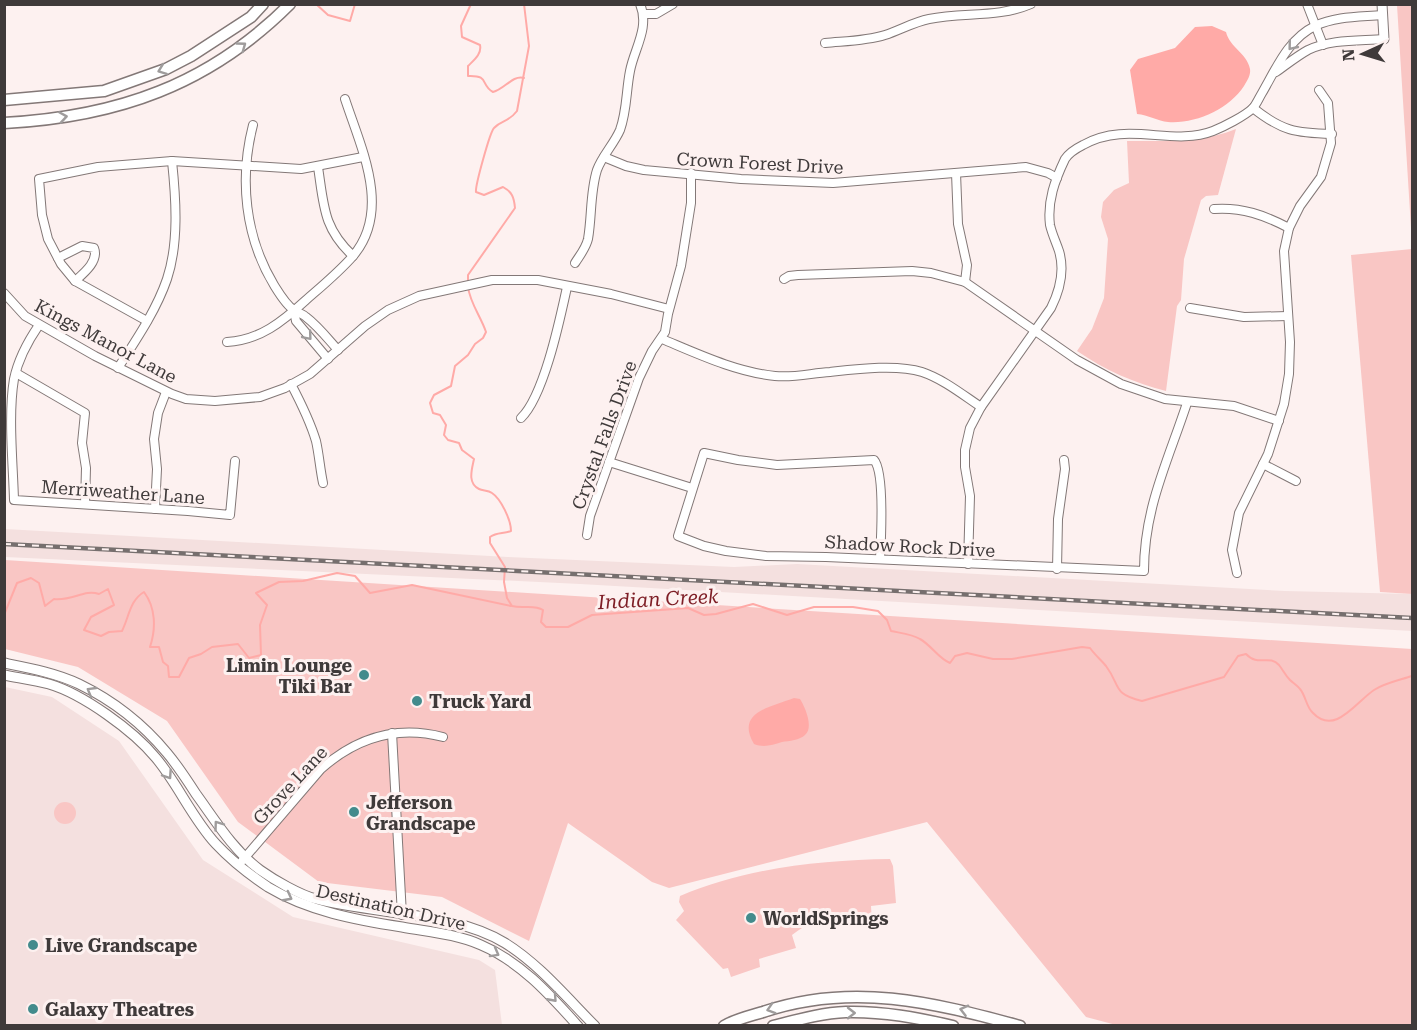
<svg xmlns="http://www.w3.org/2000/svg" width="1417" height="1030" font-family="'Roboto Serif',serif">
<style>
.built{fill:#f4e0df}
.green{fill:#f9c6c4}
.water{fill:#ffaaa7}
.lines{fill:none;stroke-linecap:round;stroke-linejoin:round}
.stream{stroke:#ffaaa7;stroke-width:2}
.minor-casing{stroke:#837877;stroke-width:10}
.tertiary-casing{stroke:#837877;stroke-width:11}
.secondary-casing{stroke:#837877;stroke-width:13}
.minor{stroke:#fff;stroke-width:8}
.tertiary{stroke:#fff;stroke-width:9}
.secondary{stroke:#fff;stroke-width:10}
.rail-casing{stroke:#766f6e;stroke-width:4.5}
.rail{stroke:#fdf1f0;stroke-width:2;stroke-dasharray:7;stroke-linecap:butt}
.oneway{stroke:#9f9c9c}
.poi-dot{fill:#438b8c;stroke:#fdf1f0;stroke-width:2}
.labels{text-anchor:middle;dominant-baseline:central;stroke-width:6;stroke-linejoin:round;paint-order:stroke}
.street-label{font-size:18px;fill:#3f3a3a;stroke:#fdf1f0}
.poi-label{font-size:18px;font-weight:bold;fill:#3f3a3a;stroke:#fdf1f0;text-anchor:start}
.water-label{font-size:20px;font-style:italic;fill:#7e1e26;stroke:#fdf1f0}
</style>
<rect width="100%" height="100%" fill="#fdf1f0"/>
<g class="built">
<path d="M5 529 508 557 734 567 797 564 1285 591 1412 594V631L580 584 5 557Z"/>
<path d="M5 687 52 697 119 741 203 860 293 917 479 960 495 970 502 1025 5 1026Z"/>
</g>
<g class="green">
<path d="M1397 5H1412V244Z"/>
<path d="M1236 129 1218 195 1206 196 1201 200 1184 259 1181 300 1177 306 1166 391C1134 383 1105 370 1077 351L1092 329 1104 298 1108 239 1101 217 1103 202 1114 190 1129 183 1127 141C1165 141 1201 143 1236 129Z"/>
<path d="M1412 249V594L1380 592 1351 255Z"/>
<path d="M5 560 1412 649V1025L1120 1026 1086 1017 927 822 669 888 652 882 568 823 529 941 442 897 319 882 238 822 167 721 78 667 5 649Z"/>
<circle cx="65" cy="813" r="11"/>
<path d="M890 859 893 866 896 903 871 906 872 923C842 913 817 915 792 935L796 948 759 959 760 967 731 977 728 968 723 969 676 920 684 911 679 902 680 896C746 868 820 860 890 859Z"/>
</g>
<g class="water">
<path d="M1212 26 1226 32C1230 48 1247 53 1250 69 1251 75 1247 81 1244 86 1229 109 1196 124 1168 122 1158 121 1148 115 1137 114L1130 70 1138 59 1175 48 1195 27Z"/>
<path d="M794 698 800 699C805 707 814 727 805 735 800 740 789 741 782 742 772 745 764 748 754 744 735 712 771 707 794 698Z"/>
</g>
<g class="lines">
<g class="stream">
<path d="M316 4 328 15 350 21 355 4"/>
<path d="M471 4 461 26 462 37 480 45C482 54 474 60 468 66V76C490 75 480 85 493 92 505 89 512 75 524 78"/>
<path d="M468 282V275L515 208C514 197 512 192 503 187L484 195 476 192C475 186 490 132 494 128 501 120 508 123 517 111L529 46 524 4"/>
<path d="M468 287C470 303 481 317 486 332L483 338 475 344 468 355 455 366 451 386 434 395 430 403 433 413 440 415 446 425 444 435 448 440 459 443 462 450 474 459C472 469 467 483 479 489 483 491 488 490 492 493 501 499 511 520 511 531 503 534 497 532 490 537V543L505 567 504 582 507 598 512 606C523 609 534 604 543 610L541 622 546 627H568L592 615 688 608 704 615 716 614 753 604 787 615 814 607H853L878 611 887 620 891 631C900 633 912 634 920 639 931 645 939 659 950 663L955 656 967 653 993 659H1012L1082 647 1090 648C1095 655 1101 660 1106 666 1121 686 1112 694 1142 701L1224 677 1238 656 1246 654C1258 667 1269 654 1279 665 1283 670 1285 675 1290 680 1293 683 1297 685 1300 689 1306 696 1306 707 1313 713 1335 736 1356 702 1374 690 1385 683 1400 680 1412 676"/>
<path d="M4 615 17 583 31 578 39 583 45 606 54 599C73 601 84 589 99 594L108 589 114 605 91 617 84 630 101 636 109 632 122 631C129 617 130 600 144 592 156 608 156 629 150 647H159L163 662 168 666 169 677H179L189 658 201 654 212 647 238 644 249 658 261 655 260 625 267 605 256 593 279 582 303 581 337 573 355 576 370 593 412 585 511 606"/>
</g>
<defs>
<g id="minor">
<path d="M1307 4 1323 45"/>
<path d="M643 14H656L673 4"/>
<path d="M825 43C846 41 866 41 885 35 900 30 914 22 929 19 964 12 998 18 1031 4"/>
<path d="M1276 72C1286 65 1297 56 1308 50 1331 39 1359 41 1384 39"/>
<path d="M1253 108C1282 131 1295 133 1332 134"/>
<path d="M253 125C239 179 245 237 274 285 279 293 286 305 294 310 298 313 303 314 306 317 318 326 328 339 338 350"/>
<path d="M604 157 626 166 644 170 741 179 833 183 1026 167 1048 173 1057 178"/>
<path d="M318 167C324 206 323 228 353 256"/>
<path d="M956 173 958 224 967 265 965 282"/>
<path d="M1214 209C1242 207 1264 215 1289 228"/>
<path d="M58 258 82 246 94 248C99 261 84 273 75 281"/>
<path d="M575 263C580 255 586 248 588 239 592 216 590 192 597 170 602 156 614 144 620 130 627 111 626 91 630 71 634 49 650 28 640 4"/>
<path d="M784 279 789 276 798 275 912 271 931 273 965 282 1077 360 1121 384 1165 399 1234 406 1279 421"/>
<path d="M4 293 25 316 95 356 172 394 186 399 215 401 260 397 285 388 310 374 365 326 388 310 419 296 492 280H538L611 294 669 309"/>
<path d="M1190 308 1244 317 1288 316"/>
<path d="M294 311 296 321 328 359"/>
<path d="M147 321 75 281 61 264 48 239 42 215 39 179 98 167 172 161 301 169 363 157"/>
<path d="M39 325C28 341 18 360 14 379 8 415 13 463 14 500L188 511 230 515 235 461"/>
<path d="M662 339C698 354 736 372 775 376 794 378 812 373 830 372 857 369 897 364 922 372 943 379 963 395 981 407"/>
<path d="M227 342C260 340 282 322 306 300 322 286 339 272 353 256 392 210 361 148 345 99"/>
<path d="M118 368C136 340 156 311 167 279 179 243 176 199 172 161"/>
<path d="M16 373 85 413 82 443 86 468 85 504"/>
<path d="M291 384C301 403 310 421 316 441 319 454 320 469 323 483"/>
<path d="M521 418C544 396 560 319 567 287"/>
<path d="M609 462 692 488"/>
<path d="M1263 464 1296 481"/>
<path d="M155 509 157 469 154 439 158 413 166 392"/>
<path d="M587 535 590 516 639 378 652 351 665 332 668 314 681 266 691 203V173"/>
<path d="M880 559C881 540 885 472 874 460L777 465 738 460 704 453 678 536 704 546 726 551 766 556 826 557 1144 571C1144 508 1168 461 1187 403"/>
<path d="M968 564 970 496 965 467V450L970 428 981 407 1051 308C1060 290 1065 271 1059 251 1056 242 1052 234 1050 225 1047 201 1055 180 1065 159 1069 153 1077 148 1083 145 1127 120 1172 147 1213 131 1223 127 1245 116 1253 108 1256 105 1259 98 1262 93 1276 69 1288 39 1315 26 1336 16 1360 17 1382 15"/>
<path d="M1057 569 1058 519 1065 469 1064 460"/>
<path d="M1237 573 1232 550 1239 513 1268 454 1284 404 1289 374 1290 342 1284 251 1289 228 1300 206 1321 177 1331 143 1328 103 1319 90"/>
<path d="M392 733 402 915"/>
<path d="M242 861 321 769C356 738 397 725 443 737"/>
</g>
<g id="tertiary">
<path d="M1382 4 1384 39"/>
<path d="M4 663C29 668 56 673 79 684 112 700 143 724 167 753 178 766 187 780 196 794 215 820 233 850 260 870 274 880 300 895 316 899 375 915 453 911 505 943 539 964 567 998 595 1026"/>
<path d="M4 675C19 678 34 680 49 684 83 694 134 731 156 758 178 784 192 818 216 844 230 859 250 875 268 887 308 911 356 920 402 927 429 932 456 934 481 945 521 962 550 995 578 1026"/>
</g>
<g id="secondary">
<path d="M4 100 104 91 166 69 191 56 251 17 263 4"/>
<path d="M4 123C117 117 209 85 290 4"/>
<path d="M724 1026C736 1019 750 1016 763 1012 852 982 932 1002 1020 1026"/>
<path d="M773 1026C797 1020 821 1013 846 1012 883 1011 918 1018 953 1026"/>
</g>
</defs>
<use href="#minor" class="minor-casing"/>
<use href="#tertiary" class="tertiary-casing"/>
<use href="#secondary" class="secondary-casing"/>
<use href="#minor" class="minor"/>
<use href="#tertiary" class="tertiary"/>
<use href="#secondary" class="secondary"/>
<defs>
<path id="rail" d="M4 544 1412 618"/>
</defs>
<use href="#rail" class="rail-casing"/>
<use href="#rail" class="rail"/>
</g>
<defs><path id="oneway-chevron" d="M-2-3.5L2.5 0L-2 3.5" fill="none" stroke-width="1.6" stroke-linecap="round" stroke-linejoin="round" transform="scale(1.5)"/></defs>
<g class="oneway">
<use href="#oneway-chevron" transform="translate(242 46) rotate(-36)"/>
<use href="#oneway-chevron" transform="translate(1292 46) rotate(129)"/>
<use href="#oneway-chevron" transform="translate(162 70) rotate(159)"/>
<use href="#oneway-chevron" transform="translate(63 117) rotate(-9)"/>
<use href="#oneway-chevron" transform="translate(308 336) rotate(50)"/>
<use href="#oneway-chevron" transform="translate(91 691) rotate(-150)"/>
<use href="#oneway-chevron" transform="translate(168 775) rotate(56)"/>
<use href="#oneway-chevron" transform="translate(218 825) rotate(-126)"/>
<use href="#oneway-chevron" transform="translate(288 897) rotate(28)"/>
<use href="#oneway-chevron" transform="translate(495 953) rotate(29)"/>
<use href="#oneway-chevron" transform="translate(553 998) rotate(48)"/>
<use href="#oneway-chevron" transform="translate(771 1009) rotate(163)"/>
<use href="#oneway-chevron" transform="translate(964 1010) rotate(-166)"/>
<use href="#oneway-chevron" transform="translate(851 1013)"/>
</g>
<g class="poi-dot">
<circle cx="364" cy="675" r="6"/>
<circle cx="417" cy="701" r="6"/>
<circle cx="354" cy="812" r="6"/>
<circle cx="751" cy="918" r="6"/>
<circle cx="33" cy="945" r="6"/>
<circle cx="33" cy="1009" r="6"/>
</g>
<g class="labels">
<g class="street-label">
<text transform="translate(760 163) rotate(3)">Crown Forest Drive</text>
<text transform="translate(106 341) rotate(28)">Kings Manor Lane</text>
<text transform="translate(604 435) rotate(-70)">Crystal Falls Drive</text>
<text transform="translate(123 492) rotate(4)">Merriweather Lane</text>
<text transform="translate(910 546) rotate(3)">Shadow Rock Drive</text>
<text transform="translate(290 785) rotate(-47)">Grove Lane</text>
<text transform="translate(391 907) rotate(13)">Destination Drive</text>
</g>
<g class="poi-label">
<text x="352" y="665" text-anchor="end">Limin Lounge<tspan x="352" dy="21">Tiki Bar</tspan></text>
<text x="429" y="701">Truck Yard</text>
<text x="366" y="802">Jefferson<tspan x="366" dy="21">Grandscape</tspan></text>
<text x="763" y="918">WorldSprings</text>
<text x="45" y="945">Live Grandscape</text>
<text x="45" y="1009">Galaxy Theatres</text>
</g>
<g class="water-label">
<text transform="translate(658 599) rotate(-3)">Indian Creek</text>
</g>
</g>
<rect width="1417" height="1030" fill="none" stroke="#3f3a3a" stroke-width="12"/>
<g transform="translate(1363 54) rotate(266)" stroke="#fdf1f0" stroke-width="4.5" paint-order="stroke">
<path d="M0-4.5L10 22L0 15L-10 22Z" fill="#3f3a3a"/>
<text y="-9" font-size="16" font-weight="bold" text-anchor="middle" fill="#3f3a3a">N</text>
</g>
</svg>
